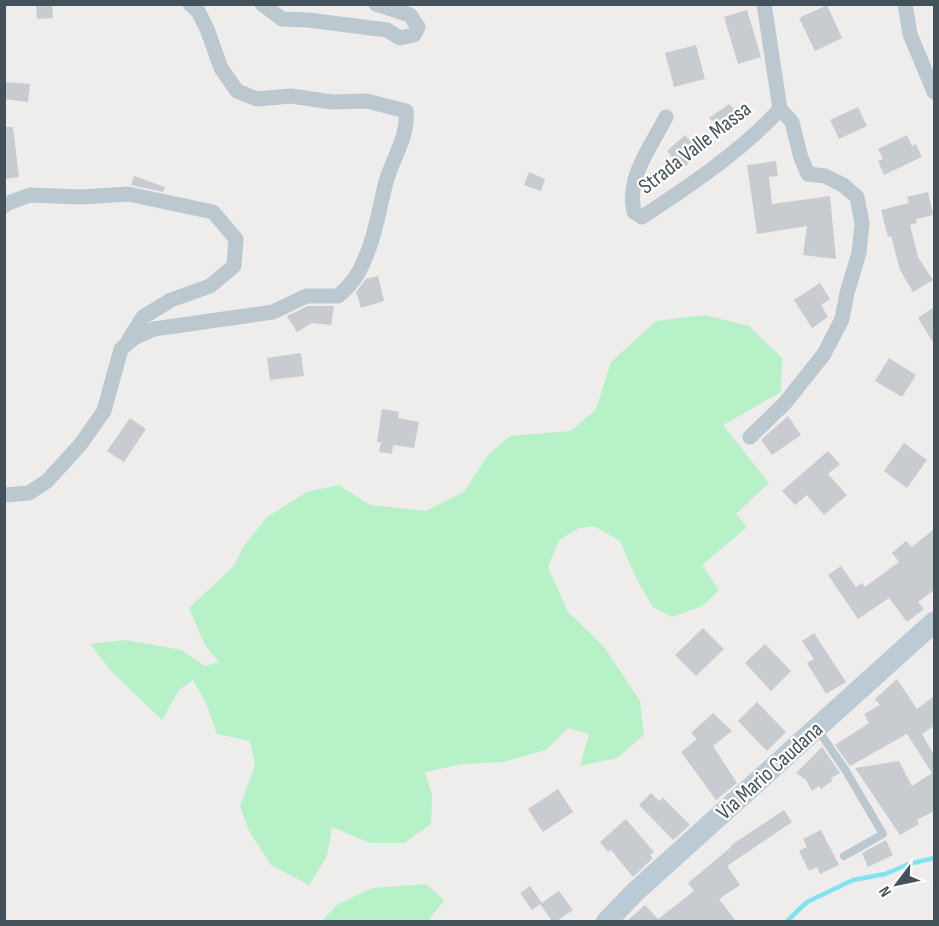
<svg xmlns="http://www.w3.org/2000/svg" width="939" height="926" font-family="'Sofia Sans Condensed',sans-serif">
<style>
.green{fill:#b6f1c7}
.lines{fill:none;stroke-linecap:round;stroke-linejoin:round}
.stream{stroke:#80e3f1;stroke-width:4.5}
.building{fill:#c8ccd1}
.service{stroke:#bbc8d0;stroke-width:8}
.minor{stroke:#bbc8d0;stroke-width:15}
.secondary{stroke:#bbcad4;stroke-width:21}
.labels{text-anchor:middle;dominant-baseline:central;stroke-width:4.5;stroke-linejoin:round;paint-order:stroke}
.street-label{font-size:22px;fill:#43515a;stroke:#fff}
</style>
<rect width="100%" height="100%" fill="#efecec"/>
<g class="green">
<path d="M705 315 749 326 782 358 781 392 723 425 769 483 736 514 747 527 702 565 719 590 702 606 672 617 653 607 637 580 620 541 594 526 579 528 559 540 548 567 568 612 604 647 640 701 644 735 617 758 580 766 589 734 568 728 546 750 503 762 463 764 425 772 432 795 431 824 404 843H370L332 827 327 856 309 885 271 865 249 831 240 806 255 765 250 741 217 734 206 703 193 680 179 690 162 720 112 672 90 644 126 640 181 650 205 666 219 662 205 645 189 608 233 567 244 546 267 517 307 492 339 485 370 505 426 511 464 492 488 455 510 436 571 431 596 409 611 362 656 321Z"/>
<path d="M426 884 444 900 428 921H322L338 904 373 888Z"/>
</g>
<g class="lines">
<path class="stream" d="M786 922 807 902 853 880 885 874 909 864 934 858"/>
</g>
<g class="building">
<path d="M36 4H52L53 18 37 19Z"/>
<path d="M827 5 842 38 815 51 799 18Z"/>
<path d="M747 10 761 57 738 64 724 17Z"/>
<path d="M696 45 705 79 674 87 665 53Z"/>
<path d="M6 82 30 84 28 102 4 99Z"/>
<path d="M729 104 743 119 725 132 709 118Z"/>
<path d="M858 107 867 126 839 139 830 120Z"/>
<path d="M6 127H13L19 177 6 179Z"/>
<path d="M685 135 701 152 682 169 667 151Z"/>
<path d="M907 135 912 146 916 144 922 157 884 175 878 161 883 159 878 149Z"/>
<path d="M776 161 778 176 769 177 772 204 830 196 836 259 803 255 807 226 757 234 747 165Z"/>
<path d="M529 172 545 179 541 191 524 185Z"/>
<path d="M134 176 165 187 163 192 131 185Z"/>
<path d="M928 192 933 215 916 219 917 223 910 225 918 257 933 280 913 292 900 270 891 236 888 237 881 210 909 203 907 197Z"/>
<path d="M378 276 384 301 361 308 356 292 366 279Z"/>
<path d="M820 283 830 299 821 305 828 317 812 328 794 300Z"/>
<path d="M308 306H334L331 325 312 323 297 332 287 316Z"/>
<path d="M934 307V344L918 318Z"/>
<path d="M301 353 304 376 270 380 267 358Z"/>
<path d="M889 358 916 375 902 397 875 381Z"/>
<path d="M382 409 399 412 398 418 419 422 414 448 393 445 392 454 379 452 381 442H377Z"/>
<path d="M788 416 801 435 772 455 761 440Z"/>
<path d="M130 418 146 429 124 462 107 451Z"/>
<path d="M904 443 927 460 907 488 884 471Z"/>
<path d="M828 451 840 464 828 474 847 495 824 515 807 495 795 505 782 491Z"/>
<path d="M934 529V590L918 602 924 609 907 622 889 598 858 619 828 575 841 566 856 587 862 583 865 587 899 562 892 553 906 541 912 547Z"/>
<path d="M703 628 724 649 696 676 675 655Z"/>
<path d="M814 633 846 682 826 694 807 663 814 659 802 641Z"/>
<path d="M765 644 791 671 771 691 745 663Z"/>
<path d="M897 679 917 709 934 696V726L922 734 934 755V811L917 820 919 824 900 835 855 768 899 761 912 786 932 773 907 734 850 766 835 745 869 723 864 714 880 705 875 699Z"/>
<path d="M757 702 786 732 767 751 738 721Z"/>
<path d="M713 713 732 731 713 746 737 783 716 800 681 752 697 739 691 733Z"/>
<path d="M822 747 840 773 831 778 832 781 821 789 819 786 812 791 806 780 796 773Z"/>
<path d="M558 789 573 812 543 832 528 809Z"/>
<path d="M651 793 659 801 663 798 690 825 673 840 639 805Z"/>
<path d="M784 810 792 822 727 866 740 885 719 899 736 921H627L645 905 658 919 694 891 688 883 731 847 730 846Z"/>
<path d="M626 819 654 852 650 855 653 858 633 877 611 850 608 852 600 842Z"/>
<path d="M821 830 839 865 820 874 817 867 809 871 799 851 807 847 803 839Z"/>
<path d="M886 840 893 855 868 867 862 853Z"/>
<path d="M530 886 542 903 532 910 520 893Z"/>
<path d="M559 891 573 910 557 921H552L540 904Z"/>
</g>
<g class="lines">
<path class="service" d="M818 730 846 771 883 834 844 856"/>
<g class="minor">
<path d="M262 4 282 19 308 20 387 30 400 38 414 35 418 27 410 15 376 4"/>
<path d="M905 4 910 34 934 92"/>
<path d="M666 117C651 147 626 177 634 212L642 217C688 187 743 150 780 109L764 4"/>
<path d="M4 206 8 203 30 195 81 197 128 194 213 212 236 239 234 266 210 286 171 300 143 317 128 341"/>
<path d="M750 437 785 403 824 354 842 319 847 293 859 253 862 223 857 197 843 185 825 176 808 174 801 158 792 122 780 109"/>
<path d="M4 495 29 493 47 481 80 445 104 411 121 349 134 338 154 329 273 312 306 296H338C349 287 358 276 363 263 375 238 379 209 386 182 392 159 409 136 406 111L367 101 332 102 291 96 257 99 237 91 221 68 207 29 198 11 190 4"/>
</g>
<path class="secondary" d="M606 922 635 892 934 622"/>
</g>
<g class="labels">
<g class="street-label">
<text transform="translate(695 148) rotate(-38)">Strada Valle Massa</text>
<text transform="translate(770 771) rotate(-42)">Via Mario Caudana</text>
</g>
</g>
<rect width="939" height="926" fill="none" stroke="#43515a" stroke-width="12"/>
<g transform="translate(897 884) rotate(238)" stroke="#ffffff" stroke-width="4.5" paint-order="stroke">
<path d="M0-4.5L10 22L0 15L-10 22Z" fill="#43515a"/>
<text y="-9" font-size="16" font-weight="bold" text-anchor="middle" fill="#43515a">N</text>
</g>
</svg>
